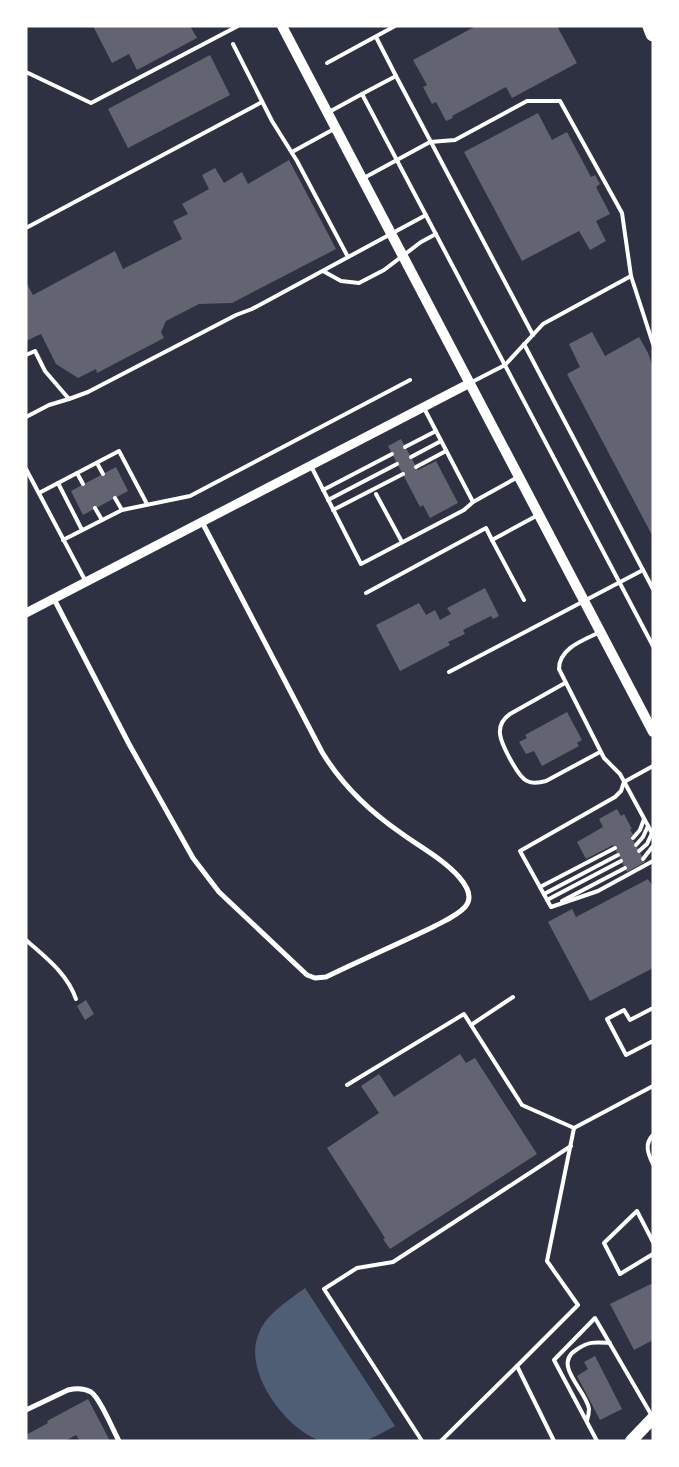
<svg xmlns="http://www.w3.org/2000/svg" width="679" height="1467" font-family="Literata,serif">
<style>
.water{fill:#4f5d75}
.building{fill:#626471}
.lines{fill:none;stroke-linecap:round;stroke-linejoin:round}
.service{stroke:#fff;stroke-width:4}
.minor{stroke:#fff;stroke-width:5}
.tertiary{stroke:#fff;stroke-width:9}
.secondary{stroke:#fff;stroke-width:10}
.primary{stroke:#fff;stroke-width:12}
.motorway{stroke:#fff;stroke-width:15}
</style>
<rect width="100%" height="100%" fill="#2d3142"/>
<path class="water" d="M305 1288 395 1426C385 1431 374 1438 364 1441 358 1442 323 1442 318 1440 284 1427 242 1370 259 1333 267 1313 288 1301 305 1288Z"/>
<g class="building">
<path d="M93 26H190L197 38 137 70 129 54 112 63Z"/>
<path d="M476 26H557L577 63 512 98 506 87 452 116 453 118 446 121 436 102 432 104 423 87 427 85 413 60Z"/>
<path d="M210 55 230 95 128 148 108 109Z"/>
<path d="M538 113 552 140 567 132 591 177 595 175 600 184 596 187 610 214 596 221 606 241 590 250 579 231 522 261 464 152Z"/>
<path d="M289 160 336 249 232 303 199 304 166 321 161 332 164 338 97 373 96 369 78 378 56 364 41 334 26 341V282L33 295 115 251 123 269 182 239 173 221 188 214 182 204 209 189 202 175 215 168 224 183 242 172 248 184Z"/>
<path d="M592 332 605 356 639 337 648 353 653 368V537L567 374 580 367 569 344Z"/>
<path d="M401 439 418 470 436 461 458 503 430 518 423 505 420 507 388 446Z"/>
<path d="M116 467 128 491 83 515 71 491Z"/>
<path d="M485 588 499 616 493 619 491 616 463 630 465 634 448 642 450 645 400 671 376 625 419 603 426 615 435 610 440 620 451 614 447 608Z"/>
<path d="M567 712 582 740 577 743 579 746 542 766 534 751 526 754 519 742 527 738 525 735Z"/>
<path d="M617 809 621 816 624 814 632 829H630L633 835 631 836 645 862 627 872 613 845 586 859 577 842 603 827 599 819Z"/>
<path d="M648 879 653 887V968L590 1001 548 922 572 909 576 917Z"/>
<path d="M86 1000 94 1014 85 1020 77 1006Z"/>
<path d="M460 1054 466 1063 475 1058 537 1154 390 1249 383 1239 385 1238 327 1148 379 1113 361 1086 379 1074 394 1097Z"/>
<path d="M653 1283V1340L634 1350 610 1304Z"/>
<path d="M595 1356 622 1409 600 1420 577 1376 588 1369 584 1362Z"/>
<path d="M88 1399 110 1441H80L76 1435 65 1441H26V1435L48 1423 47 1421Z"/>
</g>
<g class="lines">
<g class="service">
<path d="M376 37 396 76"/>
<path d="M233 44 272 121 297 161 348 257"/>
<path d="M327 63 395 26"/>
<path d="M26 72 91 103 238 26"/>
<path d="M329 112 362 94"/>
<path d="M292 152 334 129"/>
<path d="M362 179 430 142 455 140 527 101H560L622 213 631 276 653 344"/>
<path d="M26 228 262 102"/>
<path d="M323 271 341 281 359 283 384 270 421 242 436 234"/>
<path d="M533 335 396 76 362 94 653 646"/>
<path d="M524 344 653 589"/>
<path d="M26 355 35 351 45 371 69 399 88 392 236 315 252 309 426 215"/>
<path d="M472 382 505 365 543 324 631 276"/>
<path d="M424 408 473 502 518 477"/>
<path d="M26 417 49 405 69 399"/>
<path d="M405 447 436 431"/>
<path d="M411 457 441 441"/>
<path d="M97 463 103 474"/>
<path d="M311 466 361 564 464 510 473 502"/>
<path d="M416 467 446 451"/>
<path d="M26 469 86 582"/>
<path d="M77 473 83 484"/>
<path d="M58 483 82 530"/>
<path d="M323 490 392 454"/>
<path d="M39 493 119 451 147 504"/>
<path d="M376 494 402 542"/>
<path d="M115 498 122 510"/>
<path d="M328 500 397 464"/>
<path d="M95 508 102 520"/>
<path d="M333 510 403 474"/>
<path d="M63 540 122 510 190 496 410 380"/>
<path d="M492 540 524 600"/>
<path d="M366 593 486 528 492 540 538 515"/>
<path d="M600 632C584 640 559 648 559 669L604 758 620 774 653 835"/>
<path d="M449 672 643 570"/>
<path d="M565 683 510 714C503 719 499 725 500 734 501 744 518 777 527 781 533 784 539 783 546 781L600 752"/>
<path d="M653 766 624 782 621 791 615 797 520 851 551 907 598 891 653 861"/>
<path d="M633 838 640 830 644 819"/>
<path d="M636 845 643 837 648 826"/>
<path d="M639 851 647 844 652 833"/>
<path d="M643 859 653 846"/>
<path d="M540 887 615 848"/>
<path d="M544 894 618 855"/>
<path d="M547 900 621 861"/>
<path d="M562 901 625 868"/>
<path d="M26 940C46 958 67 973 76 999"/>
<path d="M653 1008 630 1020 624 1010 607 1019 626 1055 653 1041"/>
<path d="M471 1025 513 997"/>
<path d="M347 1085 464 1014 522 1105 574 1128"/>
<path d="M653 1135C644 1144 648 1154 653 1164"/>
<path d="M653 1242 637 1211 604 1243 620 1274 653 1254"/>
<path d="M587 1420C588 1417 589 1412 589 1409 587 1391 552 1365 576 1350 589 1341 595 1342 610 1343"/>
<path d="M422 1441 324 1289 357 1268 393 1262 571 1146"/>
<path d="M441 1441 517 1366"/>
<path d="M554 1441 517 1366 578 1305 547 1261 574 1128 653 1086"/>
<path d="M597 1441 554 1360 595 1318 652 1416"/>
</g>
<g class="minor">
<path d="M54 599 129 744 193 858 219 892 307 975 315 978 326 977C361 960 398 944 433 927 444 921 457 916 465 907 474 897 466 885 459 877 443 859 420 847 401 833 369 811 342 785 322 752L202 522"/>
<path d="M26 1410 68 1390C76 1388 84 1388 91 1392 100 1398 113 1430 119 1441"/>
</g>
<path class="tertiary" d="M26 613 470 383"/>
<path class="secondary" d="M282 26 653 732"/>
<path class="primary" d="M631 1441 653 1418"/>
<path class="motorway" d="M650 26 653 34"/>
</g>
<rect width="679" height="1467" fill="none" stroke="#ffffff" stroke-width="55"/>
</svg>
